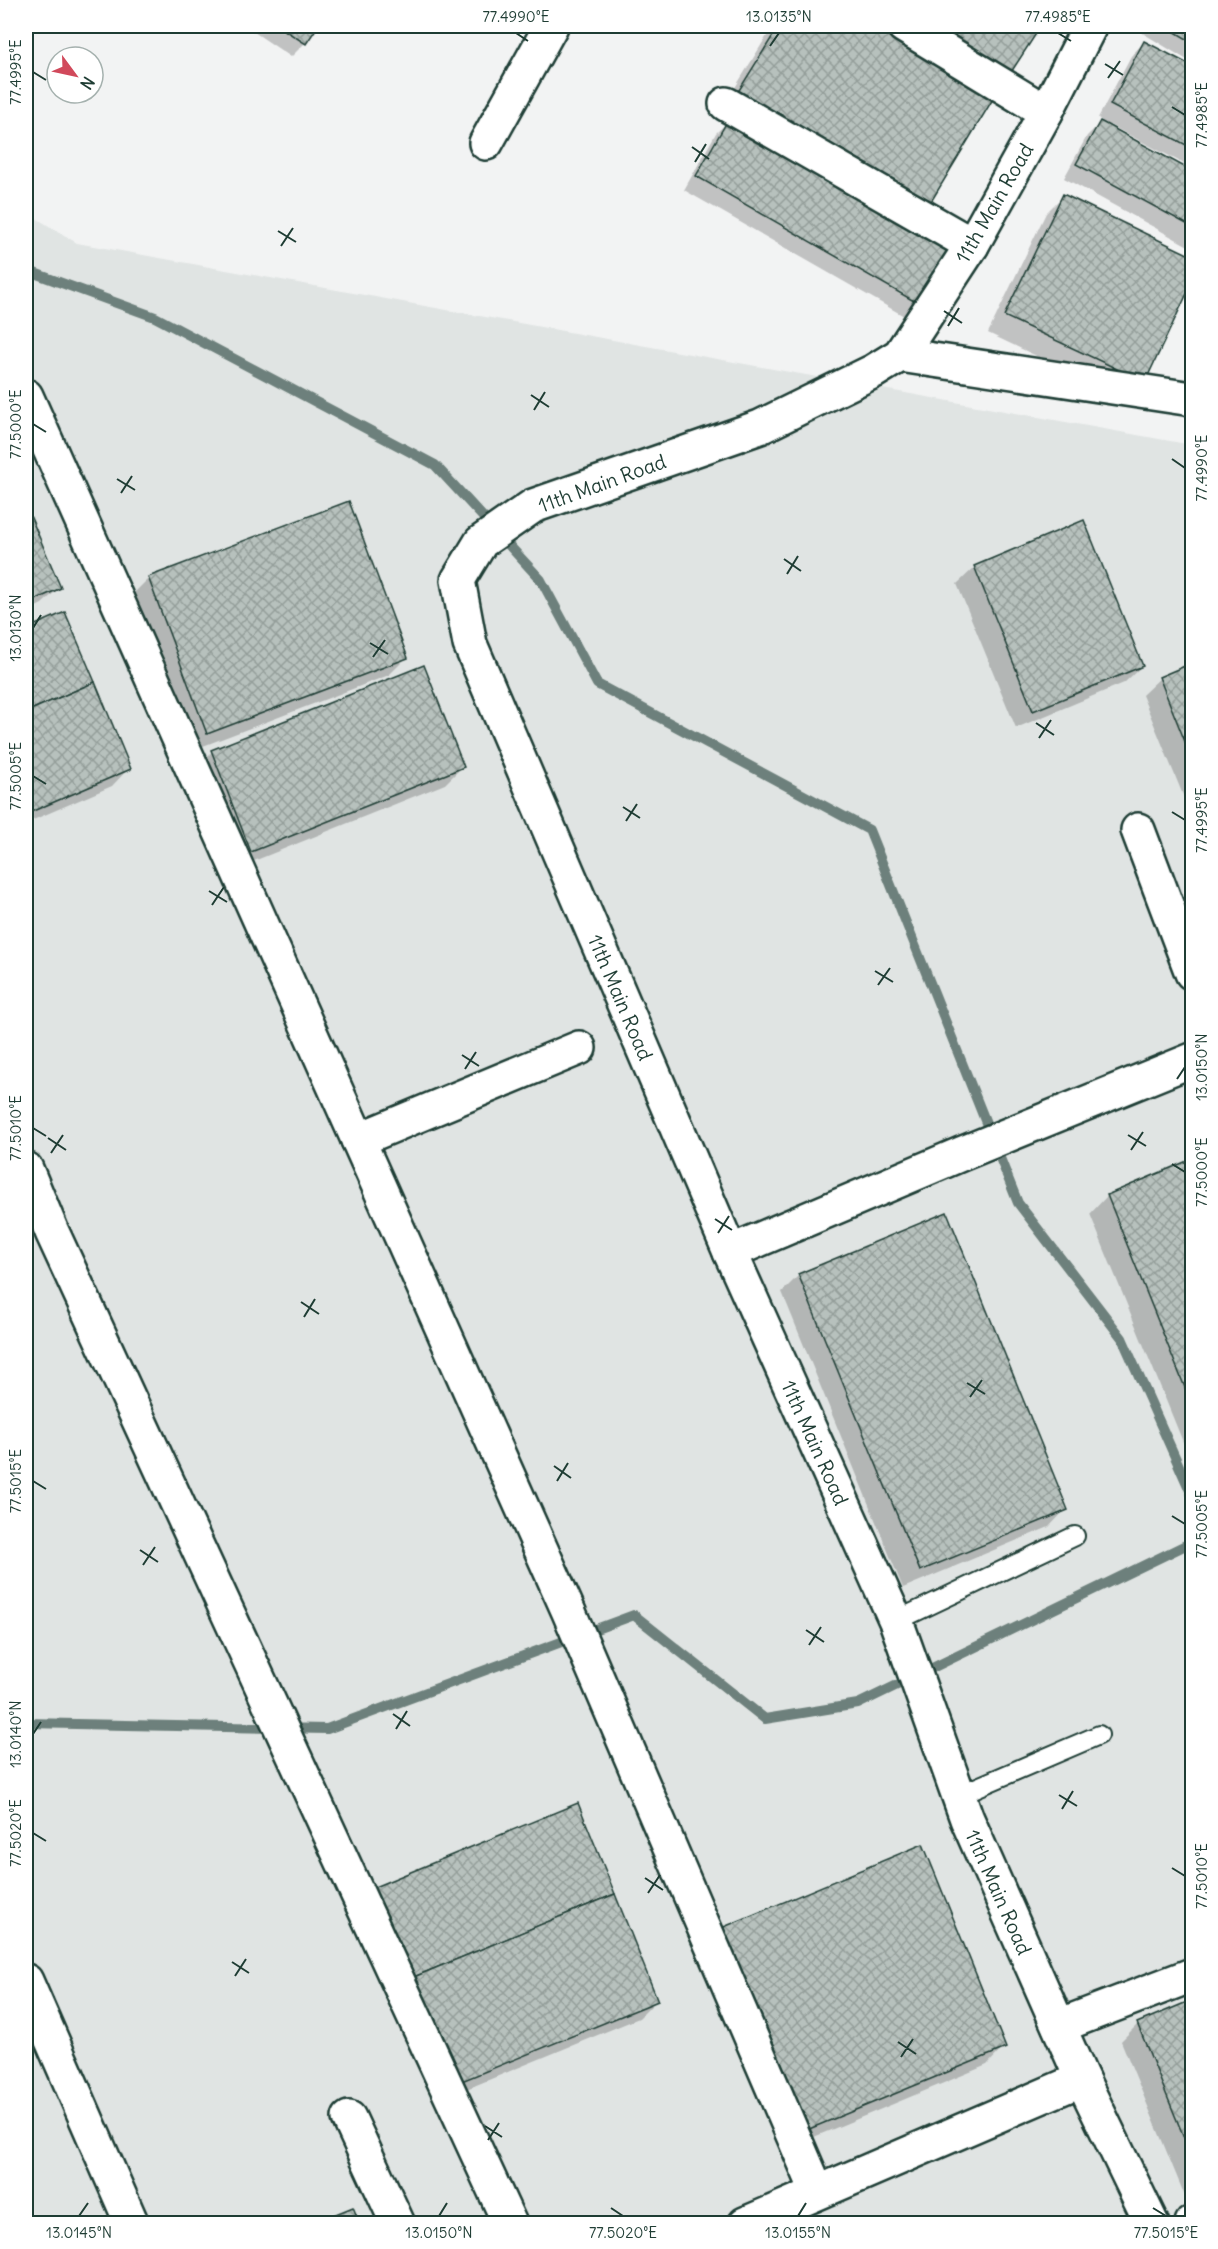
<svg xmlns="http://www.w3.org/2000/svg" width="1218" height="2249" font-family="Delius,sans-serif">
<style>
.built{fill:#e0e4e3}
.shadow{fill:#0003}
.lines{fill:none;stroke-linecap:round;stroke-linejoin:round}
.stream{stroke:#6d807b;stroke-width:10}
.building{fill:url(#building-cross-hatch);stroke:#1f3d34;stroke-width:1.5}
.service-casing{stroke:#1f3d34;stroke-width:22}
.minor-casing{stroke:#1f3d34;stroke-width:38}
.tertiary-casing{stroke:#1f3d34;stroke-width:38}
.service{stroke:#fff;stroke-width:18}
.minor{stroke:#fff;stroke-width:33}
.tertiary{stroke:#fff;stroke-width:33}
.ticks{fill:none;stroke:#1f3d34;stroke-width:2}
.labels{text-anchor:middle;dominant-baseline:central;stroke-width:4.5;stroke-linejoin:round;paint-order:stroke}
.street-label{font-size:20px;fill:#1f3d34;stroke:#fff}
.neatline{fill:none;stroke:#1f3d34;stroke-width:2}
.ticks-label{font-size:15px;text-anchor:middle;fill:#1f3d34}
</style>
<defs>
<pattern id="building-cross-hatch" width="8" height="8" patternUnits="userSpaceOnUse" patternTransform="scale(1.5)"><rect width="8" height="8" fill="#b7c1bd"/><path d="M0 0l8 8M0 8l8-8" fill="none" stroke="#949e9a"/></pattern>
</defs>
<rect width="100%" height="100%" fill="#f2f3f3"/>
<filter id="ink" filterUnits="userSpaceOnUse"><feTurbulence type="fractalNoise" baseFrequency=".0167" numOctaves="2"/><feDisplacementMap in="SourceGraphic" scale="12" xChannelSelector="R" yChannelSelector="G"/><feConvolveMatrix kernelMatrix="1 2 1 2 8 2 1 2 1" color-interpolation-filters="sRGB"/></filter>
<g filter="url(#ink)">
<path class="built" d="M26 212 77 243 1192 445V2223H26Z"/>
<g class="shadow">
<path d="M245 26H317L304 44 291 57Z"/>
<path d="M773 26H869L991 100 924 209 918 303 904 316 684 190 716 133 731 119 720 112Z"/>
<path d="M883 26H1039L1007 76 989 93Z"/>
<path d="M1131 26H1192V63Z"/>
<path d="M1144 42 1192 68V168L1110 125 1109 127 1192 173V248L1064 178 1087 136 1102 121 1098 118 1131 56Z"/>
<path d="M1063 196 1192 258V280L1144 382 1127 399 988 333 1046 213Z"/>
<path d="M26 510 60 587 42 604 26 612Z"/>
<path d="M975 567 1142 666 1124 683 1016 728 957 584Z"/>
<path d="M149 578 406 658 389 675 190 751 132 595Z"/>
<path d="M64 614 129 768 112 786 26 823V630Z"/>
<path d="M1192 664V817L1142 695 1160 678Z"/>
<path d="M212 752 463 766 445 784 234 869 195 769Z"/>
<path d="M1192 1161V1464L1090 1214 1107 1196Z"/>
<path d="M799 1275 1066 1509 1049 1527 903 1588 782 1292Z"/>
<path d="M1192 1744V1759L1189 1748Z"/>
<path d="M356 1906 656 2001 639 2018 435 2102Z"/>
<path d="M720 1930 1004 2047 987 2065 785 2149Z"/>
<path d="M1192 2001V2205L1189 2206 1121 2041 1138 2024Z"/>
</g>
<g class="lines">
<g class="stream">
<path d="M26 270 155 317 435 465 541 580 597 684 869 830 1018 1203 1122 1338 1192 1495"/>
<path d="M26 1723 327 1729 634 1615 765 1719 858 1704 1192 1542"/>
</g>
</g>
<g class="building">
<path d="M278 26H318L306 44Z"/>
<path d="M779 26H872L993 99 926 210 736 95Z"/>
<path d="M927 26H1041L1008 77Z"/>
<path d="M1165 26H1192V42Z"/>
<path d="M1144 41 1192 66V148L1110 105Z"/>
<path d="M729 118 952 245 919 304 696 176Z"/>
<path d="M1100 121 1192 171V227L1076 164Z"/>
<path d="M1063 194 1192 256V283L1145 382 1004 316Z"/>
<path d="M349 501 408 658 207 734 148 577Z"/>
<path d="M26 506 61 588 26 604Z"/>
<path d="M1084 520 1143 666 1033 711 974 566Z"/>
<path d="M65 612 95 682 26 712V629Z"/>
<path d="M1192 663V759L1159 677Z"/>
<path d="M424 665 464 767 251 852 211 750Z"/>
<path d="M95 682 131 769 26 814V712Z"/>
<path d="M1192 1159V1405L1107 1195Z"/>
<path d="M947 1212 1068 1510 920 1571 798 1274Z"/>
<path d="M578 1803 615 1894 409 1979 372 1888Z"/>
<path d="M923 1844 1006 2048 802 2132 719 1929Z"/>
<path d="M615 1894 658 2001 452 2085 409 1979Z"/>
<path d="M1192 2000V2157L1137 2023Z"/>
<path d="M353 2207 360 2224H311Z"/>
</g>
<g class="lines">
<defs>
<g id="service">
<path d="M896 1621 1075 1536"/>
<path d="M959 1795 1099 1735"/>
</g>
<g id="minor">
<path d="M904 26 1046 112"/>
<path d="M726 104 972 245"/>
<path d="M486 143 551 26"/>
<path d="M900 355 1192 399"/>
<path d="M26 396 568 1610 817 2191"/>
<path d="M1138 830 1192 973"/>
<path d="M358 1140 579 1048"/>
<path d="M26 1169 52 1232 510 2224"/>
<path d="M730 1252 961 1154 1192 1060"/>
<path d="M26 1981 132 2224"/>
<path d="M1059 2026 1192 1975"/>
<path d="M349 2118 398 2224"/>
<path d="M745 2224 1082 2079"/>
<path d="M1192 2224V2223"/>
</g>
<g id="tertiary">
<path id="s1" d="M1090 26 1046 112 972 245 900 355 874 371 760 427 533 506 481 542 458 580 470 644 730 1252 896 1621 967 1819 1082 2079 1152 2224"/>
</g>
</defs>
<use href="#service" class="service-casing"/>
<use href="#minor" class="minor-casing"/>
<use href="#tertiary" class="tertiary-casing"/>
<use href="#service" class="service"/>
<use href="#minor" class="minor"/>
<use href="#tertiary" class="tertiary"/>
</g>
</g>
<path class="ticks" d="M516 33 528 41M1058 33 1071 41M770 46 779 33M1105 64 1123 75M33 72 46 80M1108 78 1120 61M1172 107 1185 115M692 147 709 159M695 162 706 144M278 231 296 242M281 246 293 228M944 311 962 323M948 326 959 308M531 395 549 407M534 410 545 392M33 424 46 432M1172 459 1185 468M117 479 135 490M121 493 132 476M784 559 801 571M787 574 798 556M33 628 41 615M370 643 388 654M373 657 385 640M1036 723 1054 735M1039 738 1051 720M33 776 46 784M623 807 640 818M1172 812 1185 820M626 821 637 804M209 891 227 902M212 905 224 887M875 971 893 982M878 985 890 968M462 1055 479 1066M465 1069 476 1052M1177 1079 1185 1067M33 1128 46 1136M1128 1135 1146 1146M48 1138 66 1150M1131 1150 1143 1132M51 1153 63 1135M1172 1164 1185 1172M715 1219 732 1230M718 1233 729 1216M301 1302 319 1314M304 1317 315 1299M967 1383 985 1394M970 1397 982 1380M554 1466 571 1478M33 1481 46 1489M557 1481 568 1463M1172 1516 1185 1524M140 1550 158 1562M143 1565 155 1547M806 1630 824 1642M809 1645 821 1627M393 1714 410 1726M396 1729 407 1711M33 1734 41 1722M1059 1795 1077 1806M1062 1809 1073 1791M33 1833 46 1841M1172 1868 1185 1876M645 1878 663 1890M648 1893 660 1875M232 1962 249 1973M235 1976 246 1959M898 2042 916 2054M901 2057 913 2039M485 2126 502 2137M488 2140 499 2123M611 2208 623 2216M1153 2208 1166 2216M79 2216 88 2203M439 2216 447 2203M798 2216 806 2203"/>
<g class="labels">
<g class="street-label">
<text transform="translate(994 203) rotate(-60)">11th Main Road</text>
<text transform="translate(602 483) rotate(-20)">11th Main Road</text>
<text stroke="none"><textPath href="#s1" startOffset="1335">11th Main Road</textPath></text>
<text stroke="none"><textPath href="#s1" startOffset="1821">11th Main Road</textPath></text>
<text stroke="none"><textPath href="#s1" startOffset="2307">11th Main Road</textPath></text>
</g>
</g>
<rect width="1218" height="2249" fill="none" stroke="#fff" stroke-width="66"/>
<g transform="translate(75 75) rotate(123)"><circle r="28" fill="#ffffff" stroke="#a5b1ae" stroke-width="1.5"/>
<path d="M0-4.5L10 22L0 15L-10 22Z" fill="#d1495b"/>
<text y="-9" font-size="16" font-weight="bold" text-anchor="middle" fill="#1f3d34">N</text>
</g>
<rect x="33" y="33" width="1152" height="2183" class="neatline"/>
<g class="ticks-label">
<text x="516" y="22">77.4990°E</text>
<text x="779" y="22">13.0135°N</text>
<text x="1058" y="22">77.4985°E</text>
<text transform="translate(16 72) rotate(-90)" y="5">77.4995°E</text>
<text transform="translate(1202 115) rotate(-90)" y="5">77.4985°E</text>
<text transform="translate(16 424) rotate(-90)" y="5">77.5000°E</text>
<text transform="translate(1202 468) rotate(-90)" y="5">77.4990°E</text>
<text transform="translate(16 628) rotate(-90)" y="5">13.0130°N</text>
<text transform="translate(16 776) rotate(-90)" y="5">77.5005°E</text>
<text transform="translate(1202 820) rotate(-90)" y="5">77.4995°E</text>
<text transform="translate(1202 1067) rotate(-90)" y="5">13.0150°N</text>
<text transform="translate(16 1128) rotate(-90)" y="5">77.5010°E</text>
<text transform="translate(1202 1172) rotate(-90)" y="5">77.5000°E</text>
<text transform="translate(16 1481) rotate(-90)" y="5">77.5015°E</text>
<text transform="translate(1202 1524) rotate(-90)" y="5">77.5005°E</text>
<text transform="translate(16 1734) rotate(-90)" y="5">13.0140°N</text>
<text transform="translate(16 1833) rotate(-90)" y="5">77.5020°E</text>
<text transform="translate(1202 1876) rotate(-90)" y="5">77.5010°E</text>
<text x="79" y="2238">13.0145°N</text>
<text x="439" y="2238">13.0150°N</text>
<text x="623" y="2238">77.5020°E</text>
<text x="798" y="2238">13.0155°N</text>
<text x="1166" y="2238">77.5015°E</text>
</g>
</svg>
